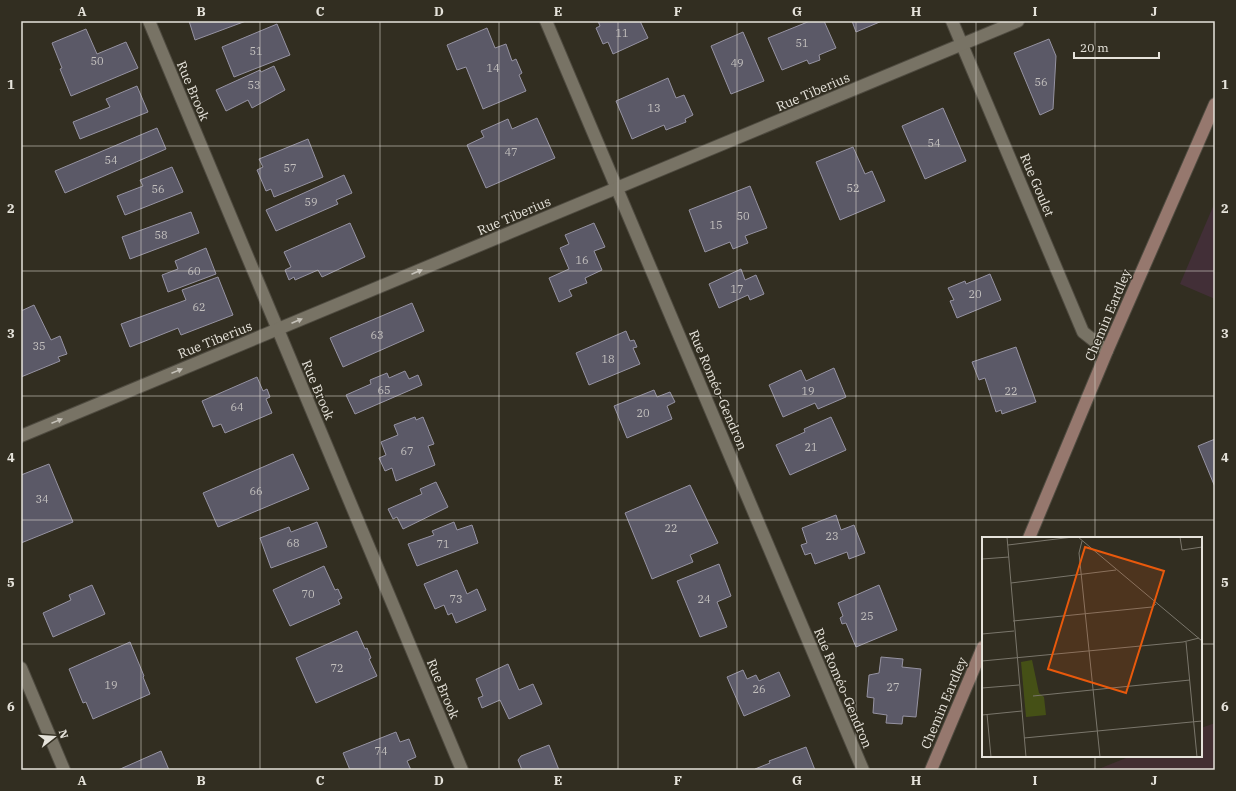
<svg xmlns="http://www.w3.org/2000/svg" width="1236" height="791" font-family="'IBM Plex Serif',serif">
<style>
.industrial{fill:#432f32}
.education{fill:#422f37}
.building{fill:#5b5967;stroke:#9693a2}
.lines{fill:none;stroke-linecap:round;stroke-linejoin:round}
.street-casing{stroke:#4f4b40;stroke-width:14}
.secondary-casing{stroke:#4f4b40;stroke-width:14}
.street{stroke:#787365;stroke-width:12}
.secondary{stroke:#96786e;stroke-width:12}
.oneway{fill:#c5c1b8}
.grid{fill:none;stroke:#e6e3db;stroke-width:1;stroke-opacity:0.55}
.labels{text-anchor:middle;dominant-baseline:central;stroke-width:3;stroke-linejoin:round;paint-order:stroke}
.number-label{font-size:11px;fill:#c3c0be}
.street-label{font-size:13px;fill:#e6e3db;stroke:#322e21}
.inset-road{fill:none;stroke:#7a766b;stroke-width:1}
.view{fill:#e8590c;fill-opacity:0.15;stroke:#e8590c;stroke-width:2}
.inset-edge{fill:none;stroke:#e6e3db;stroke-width:2}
.neatline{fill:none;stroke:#e6e3db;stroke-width:1.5}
.grid-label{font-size:13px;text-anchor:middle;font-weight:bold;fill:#e6e3db}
</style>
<rect width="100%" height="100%" fill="#322e21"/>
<path class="industrial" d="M1215 723V770H1096L1131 756H1201V728Z"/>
<path class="education" d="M1215 202V299L1180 284Z"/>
<g class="building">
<path d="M189 21H246L195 40Z"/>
<path d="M598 21H640L648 38 613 54 608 42 603 44 596 28 600 26Z"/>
<path d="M810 21H824L836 48 819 55 820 60 809 64 807 60 782 70 768 38Z"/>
<path d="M852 21H882L856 32Z"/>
<path d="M277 24 290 55 234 77 222 47Z"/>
<path d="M487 28 495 48 506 44 512 61 516 59 522 73 519 75 526 91 483 109 466 67 457 70 447 45Z"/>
<path d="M86 29 97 54 126 42 138 68 71 96 60 69 62 68 52 43Z"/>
<path d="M743 32 764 81 731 94 711 46Z"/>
<path d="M1049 39 1056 56 1053 109 1040 115 1014 53Z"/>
<path d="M274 66 285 90 252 108 248 100 226 111 216 90 260 70 261 72Z"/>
<path d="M668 78 676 98 684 95 693 115 685 119 686 122 666 130 664 125 632 139 616 101Z"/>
<path d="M137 86 148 112 80 139 73 122 110 107 106 99Z"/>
<path d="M943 108 966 161 925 179 902 126Z"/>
<path d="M537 118 555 158 486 188 467 145 484 137 481 131 508 119 512 129Z"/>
<path d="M157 128 166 149 65 193 55 171Z"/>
<path d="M308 139 323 177 274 197 271 189 266 191 257 170 263 167 259 159Z"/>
<path d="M853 147 865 174 872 171 885 201 840 220 816 162Z"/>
<path d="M172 167 183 192 125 215 117 196 143 186 140 180Z"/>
<path d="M344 175 352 193 336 200 338 204 276 231 266 210Z"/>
<path d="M750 186 767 228 745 236 748 243 733 249 730 242 705 252 689 210Z"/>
<path d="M191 212 199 233 130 259 122 237Z"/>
<path d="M350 223 365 257 322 277 318 270 295 280 294 277 289 280 285 270 291 267 284 252Z"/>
<path d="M594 223 605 247 594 251 602 270 585 278 587 283 569 290 572 296 559 302 549 278 569 269 560 248 569 244 565 235Z"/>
<path d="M206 248 216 274 168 292 162 275 178 269 175 261Z"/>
<path d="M741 269 745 280 756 275 764 294 750 300 748 295 719 308 709 284Z"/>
<path d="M990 274 1001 300 957 318 950 301 954 300 948 288 965 281 966 284Z"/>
<path d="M218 277 233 315 181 335 178 328 130 347 121 324 186 300 182 290Z"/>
<path d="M412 303 424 331 343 367 330 338Z"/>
<path d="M34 305 51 340 60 336 67 354 58 357 60 361 21 377V311Z"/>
<path d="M626 331 630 341 634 340 637 347 633 348 640 364 589 385 576 353Z"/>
<path d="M1016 347 1036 402 1002 414 1001 410 996 412 985 378 979 380 972 362Z"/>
<path d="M834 368 846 397 818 409 815 403 783 417 769 385 801 370 806 381Z"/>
<path d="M405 371 409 379 418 375 422 385 355 414 346 395 371 384 370 380 387 373 389 378Z"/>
<path d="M257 377 263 391 267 389 270 397 266 399 272 413 225 433 221 424 213 427 202 401Z"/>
<path d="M654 390 657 397 670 392 675 402 667 406 672 419 627 438 614 406Z"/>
<path d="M415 417 416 420 423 417 434 444 428 446 435 465 396 481 392 468 385 471 379 458 386 455 381 442 398 435 394 425Z"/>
<path d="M831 417 846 450 790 475 776 445 805 432 804 429Z"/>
<path d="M1215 439V487L1198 446Z"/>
<path d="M293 454 309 489 218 527 203 493Z"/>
<path d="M49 464 73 522 21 543V475Z"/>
<path d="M436 482 448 507 403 529 397 517 393 519 388 509 422 494 420 489Z"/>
<path d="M690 485 718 543 690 555 693 562 652 579 625 513Z"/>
<path d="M836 515 841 530 854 525 865 553 849 559 847 552 815 564 811 553 805 555 801 545 807 543 802 528Z"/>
<path d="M317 522 327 547 271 568 260 538 289 527 291 532Z"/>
<path d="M454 522 457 530 472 525 478 543 417 566 408 544 434 535 432 531Z"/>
<path d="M719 564 731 596 717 602 727 627 700 637 677 581Z"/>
<path d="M324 566 335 590 338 589 342 598 338 600 340 604 290 626 273 590Z"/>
<path d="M457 570 467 594 477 589 486 610 456 623 452 613 448 615 444 605 435 609 424 584Z"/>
<path d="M92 585 105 614 53 637 43 613 71 600 69 595Z"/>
<path d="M879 585 897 630 856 647 846 623 842 624 840 618 843 616 838 603Z"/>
<path d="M357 631 365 649 367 648 371 658 369 659 377 676 316 703 296 658Z"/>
<path d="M130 642 144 676 143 677 150 694 93 719 86 702 83 703 69 669Z"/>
<path d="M881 657 903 659 902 667 921 669 916 717 903 716 902 724 886 723 887 715 873 713 874 698 867 697 869 675 879 673Z"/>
<path d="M508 664 519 690 533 684 542 704 509 719 500 700 482 708 478 698 483 696 476 679Z"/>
<path d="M743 670 747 679 756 675 759 681 779 672 790 696 744 716 727 677Z"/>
<path d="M396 732 400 742 409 739 416 757 407 761 411 770H350L343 753Z"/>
<path d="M549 745 559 770H522L518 760 521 756Z"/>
<path d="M806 747 815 770H756L755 769 770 763 769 761Z"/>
<path d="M161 751 169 770H118Z"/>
</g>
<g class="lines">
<defs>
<g id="street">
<path d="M149 21 462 770"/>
<path d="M546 21 863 770"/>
<path d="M952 21 1083 332 1107 351"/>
<path d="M21 436 1018 21"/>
<path d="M21 668 64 770"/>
</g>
<g id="secondary">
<path d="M1029 538 1107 351 1215 104"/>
<path d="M931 770 983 647"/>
</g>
</defs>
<use href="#street" class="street-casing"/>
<use href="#secondary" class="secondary-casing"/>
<use href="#street" class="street"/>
<use href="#secondary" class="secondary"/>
</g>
<defs><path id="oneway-solid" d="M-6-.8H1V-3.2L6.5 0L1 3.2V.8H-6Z"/></defs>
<g class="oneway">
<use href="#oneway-solid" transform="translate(417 272) rotate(-23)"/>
<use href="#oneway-solid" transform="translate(297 321) rotate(-23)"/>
<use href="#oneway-solid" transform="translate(177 371) rotate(-22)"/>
<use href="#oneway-solid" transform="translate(57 421) rotate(-22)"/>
</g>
<path class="grid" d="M141 21V770M260 21V770M380 21V770M499 21V770M618 21V770M737 21V770M856 21V770M976 21V770M1095 21V538M21 146H1215M21 271H1215M21 396H1215M21 520H1215M21 644H983M1201 644H1215M1095 756V770"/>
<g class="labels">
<g class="number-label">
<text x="622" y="33">11</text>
<text x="802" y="43">51</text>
<text x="256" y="51">51</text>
<text x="97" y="61">50</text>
<text x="737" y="63">49</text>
<text x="493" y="68">14</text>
<text x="1041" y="82">56</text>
<text x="254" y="85">53</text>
<text x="654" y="108">13</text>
<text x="934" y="143">54</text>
<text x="511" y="152">47</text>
<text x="111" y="160">54</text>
<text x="290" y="168">57</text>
<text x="853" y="188">52</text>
<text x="158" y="189">56</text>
<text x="311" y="202">59</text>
<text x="743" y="216">50</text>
<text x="716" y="225">15</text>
<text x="161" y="235">58</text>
<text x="582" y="260">16</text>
<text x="194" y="271">60</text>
<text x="737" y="289">17</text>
<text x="975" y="294">20</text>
<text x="199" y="307">62</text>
<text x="377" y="335">63</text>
<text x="39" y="346">35</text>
<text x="608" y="359">18</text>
<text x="384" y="390">65</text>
<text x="808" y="391">19</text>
<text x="1011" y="391">22</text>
<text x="237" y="407">64</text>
<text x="643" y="413">20</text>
<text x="811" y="447">21</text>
<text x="407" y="451">67</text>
<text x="256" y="491">66</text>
<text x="42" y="499">34</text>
<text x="671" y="528">22</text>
<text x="832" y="536">23</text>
<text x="293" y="543">68</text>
<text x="443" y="544">71</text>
<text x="308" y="594">70</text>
<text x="456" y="599">73</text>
<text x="704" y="599">24</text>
<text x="867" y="616">25</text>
<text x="337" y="668">72</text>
<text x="111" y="685">19</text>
<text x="893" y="687">27</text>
<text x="759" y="689">26</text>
<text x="381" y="751">74</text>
</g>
<g class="street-label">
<text transform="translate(193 91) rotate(67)">Rue Brook</text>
<text transform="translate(813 92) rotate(-23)">Rue Tiberius</text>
<text transform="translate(1037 185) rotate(67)">Rue Goulet</text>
<text transform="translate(514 216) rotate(-23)">Rue Tiberius</text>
<text transform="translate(1108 315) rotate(-67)">Chemin Eardley</text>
<text transform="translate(215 340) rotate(-22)">Rue Tiberius</text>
<text transform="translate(318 390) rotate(67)">Rue Brook</text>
<text transform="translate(718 390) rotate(67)">Rue Roméo-Gendron</text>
<text transform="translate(843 688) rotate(67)">Rue Roméo-Gendron</text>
<text transform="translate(443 689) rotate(67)">Rue Brook</text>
<text transform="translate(944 703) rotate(-67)">Chemin Eardley</text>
</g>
</g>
<g transform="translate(982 537)">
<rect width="220" height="220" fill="#322e21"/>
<path d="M50 123 57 156 62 160 64 178 44 180 39 125Z" fill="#455016"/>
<path class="inset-road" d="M25 0 44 220M96 0 220 104M198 0 200 13 220 10M100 4 97 16 118 220M26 8 91 0M0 22 27 20M29 46 134 33M31 84 170 70 174 67M0 97 32 94M204 105 215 220M0 124 201 105 217 101M0 151 37 148M51 159 208 143M5 177 9 220M0 178 40 174M42 201 220 184"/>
<path class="view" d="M103 10 182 34 144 156 66 132Z"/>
<rect width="220" height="220" class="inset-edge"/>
</g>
<rect width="1236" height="791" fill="none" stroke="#322e21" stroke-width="44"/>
<g transform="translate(54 737) rotate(73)" stroke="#322e21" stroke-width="3" paint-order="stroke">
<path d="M0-3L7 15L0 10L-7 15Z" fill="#e6e3db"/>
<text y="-6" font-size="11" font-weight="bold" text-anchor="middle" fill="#e6e3db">N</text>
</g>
<path d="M1074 52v6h85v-6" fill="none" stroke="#e6e3db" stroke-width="2"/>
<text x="1080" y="52" font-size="12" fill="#e6e3db" stroke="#322e21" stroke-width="3" paint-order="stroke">20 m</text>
<rect x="22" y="22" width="1192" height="747" class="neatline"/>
<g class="grid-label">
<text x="82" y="16">A</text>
<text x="201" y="16">B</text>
<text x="320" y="16">C</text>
<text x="439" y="16">D</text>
<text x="558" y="16">E</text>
<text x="678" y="16">F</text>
<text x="797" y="16">G</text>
<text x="916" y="16">H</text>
<text x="1035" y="16">I</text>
<text x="1154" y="16">J</text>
<text x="11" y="89">1</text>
<text x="1225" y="89">1</text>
<text x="11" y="213">2</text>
<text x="1225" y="213">2</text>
<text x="11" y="338">3</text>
<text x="1225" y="338">3</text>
<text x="11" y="462">4</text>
<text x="1225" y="462">4</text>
<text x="11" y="587">5</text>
<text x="1225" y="587">5</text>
<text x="11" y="711">6</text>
<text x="1225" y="711">6</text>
<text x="82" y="785">A</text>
<text x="201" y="785">B</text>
<text x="320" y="785">C</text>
<text x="439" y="785">D</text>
<text x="558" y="785">E</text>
<text x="678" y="785">F</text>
<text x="797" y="785">G</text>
<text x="916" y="785">H</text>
<text x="1035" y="785">I</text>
<text x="1154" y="785">J</text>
</g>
</svg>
